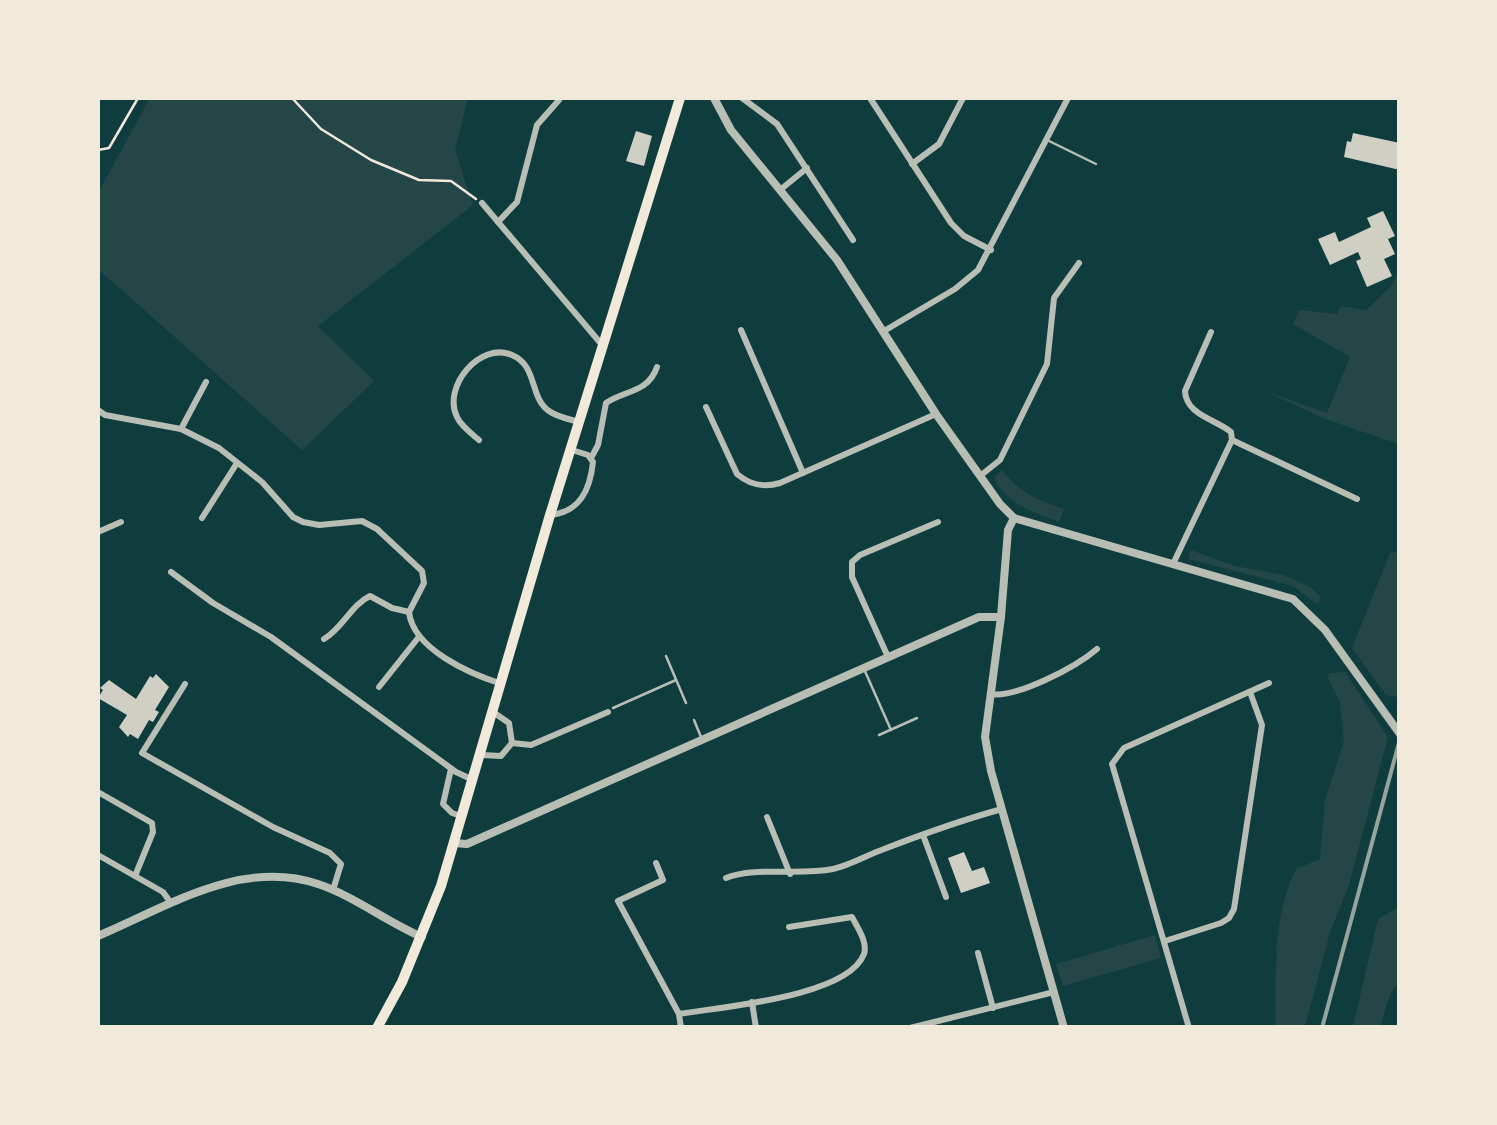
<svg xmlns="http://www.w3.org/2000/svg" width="1497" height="1125" font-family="Lato,sans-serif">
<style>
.green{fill:#244646}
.building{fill:#cfcfc3}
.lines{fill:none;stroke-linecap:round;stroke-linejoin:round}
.path{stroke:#f1e9da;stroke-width:2.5}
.service{stroke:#b8beb3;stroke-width:2.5}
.minor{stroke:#b8beb3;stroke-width:6}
.tertiary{stroke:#b8beb3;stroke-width:8}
.primary{stroke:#f1e9da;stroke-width:10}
.rail{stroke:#97a49c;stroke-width:4}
</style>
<rect width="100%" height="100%" fill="#0f3d3e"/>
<g class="green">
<path d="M150 98H468L455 150 473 205 318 326 374 381 302 450 98 269V193Z"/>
<path d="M1399 271V444L1325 419 1265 391 1327 413 1350 357 1293 324 1300 310 1337 314 1341 306 1366 310 1391 286Z"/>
<path d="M1002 470C1020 493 1037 500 1064 509L1059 522C1034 512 1005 504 994 477Z"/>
<path d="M1191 550 1235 566 1284 575 1312 588 1321 597 1318 605 1293 586 1188 559Z"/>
<path d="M1399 551 1400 694 1396 697 1386 695 1352 648 1390 553Z"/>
<path d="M1345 672 1388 737 1349 885 1330 932 1305 1027H1275C1277 973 1271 919 1296 869L1320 859 1325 800 1344 741 1340 701 1328 679 1329 673Z"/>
<path d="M1399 907V980L1389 997 1380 1027H1353L1378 919Z"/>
<path d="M1155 935 1161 958 1063 986 1056 964Z"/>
</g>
<g class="building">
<path d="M636 131 652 136 644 166 626 161Z"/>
<path d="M1353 133 1400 143V170L1344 157 1347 141 1351 142Z"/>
<path d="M1383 211 1395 236 1388 239 1395 254 1384 259 1392 276 1367 287 1356 261 1361 259 1358 252 1330 265 1318 239 1335 232 1339 242 1371 227 1367 218Z"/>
<path d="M156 674 169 687 155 710 159 712 153 722 149 720 138 739 130 734 128 737 119 727 127 715 98 698 103 690 100 688 109 680 136 699 150 676 153 678Z"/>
<path d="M964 852 972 871 984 867 990 883 961 893 948 858Z"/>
</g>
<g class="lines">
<g class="path">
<path d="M292 98 321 129 371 160 419 180 451 181 476 199"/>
<path d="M98 150 109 148 138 98"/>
</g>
<g class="service">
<path d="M1047 140 1096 164"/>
<path d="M666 656 686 703"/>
<path d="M864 669 891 730"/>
<path d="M613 708 676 680"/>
<path d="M694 720 701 737"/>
<path d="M879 735 917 718"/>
</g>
<g class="minor">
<path d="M742 98 777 124 853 240"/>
<path d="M870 98 951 223 964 236 991 250"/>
<path d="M912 164 939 144 963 98"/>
<path d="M780 190 807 168"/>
<path d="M482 203 603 346"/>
<path d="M498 222 517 202 537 125 559 100"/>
<path d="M741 330 803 473"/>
<path d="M884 331 955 289 978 270 1068 98"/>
<path d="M706 407 737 474C750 485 763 488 780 483L936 414"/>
<path d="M98 410 105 415 181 429 219 448 262 482 293 517 303 522 319 525 362 521 377 529 422 571 424 583 409 612C413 649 470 674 502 684"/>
<path d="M181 429 206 382"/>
<path d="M479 440C472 434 461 426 457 417 442 387 480 341 512 355 538 366 529 397 549 411 557 417 569 419 579 422"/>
<path d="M1232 440 1357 499"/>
<path d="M591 458 598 445 606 403C625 390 648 393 657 367"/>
<path d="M980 476 1000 460 1047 364 1054 298 1079 263"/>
<path d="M550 515C580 512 590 490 593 462L588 455 572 450"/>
<path d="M202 518 237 463"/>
<path d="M98 532 121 522"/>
<path d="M1173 564 1232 440 1231 432C1215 419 1186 415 1185 391L1211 332"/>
<path d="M171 572 213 603 271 637 456 772 473 780"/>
<path d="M324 639C343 628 351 605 370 596L392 608 409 612"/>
<path d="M888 657 852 577V562L860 555 938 522"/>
<path d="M185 684 142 753 273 827 330 853 341 864 333 890"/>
<path d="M379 687 418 638"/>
<path d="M991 694C1017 698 1076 667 1097 649"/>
<path d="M512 743 531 745 608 712"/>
<path d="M481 755 501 756 512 743 509 723 493 712"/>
<path d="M451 769 443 804 452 813 461 816"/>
<path d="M98 792 152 823 153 832 135 876"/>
<path d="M767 817 790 874"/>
<path d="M923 835 946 897"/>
<path d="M98 855 163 892 171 903"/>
<path d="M656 863 663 880 618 901 679 1014 681 1028"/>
<path d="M726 878C756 866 798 876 833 869 851 865 867 855 884 849 923 834 962 820 1002 809"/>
<path d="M1165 941 1221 923 1229 918 1234 909 1262 725 1250 692"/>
<path d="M978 953 993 1008"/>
<path d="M752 1002 756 1028"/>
<path d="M679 1014C720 1007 848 997 864 954 868 942 857 927 852 917L789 927"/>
<path d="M910 1028 1054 992"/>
<path d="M1189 1028 1112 764 1124 748 1269 683"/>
</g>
<g class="tertiary">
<path d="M714 98 731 130 837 260 936 414 1000 504 1014 518 1293 599 1325 630 1400 734"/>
<path d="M1014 518 1008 530 1001 617 985 737 991 771 1064 1028"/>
<path d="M454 843 467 844 979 617H1001"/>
<path d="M98 936C167 907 241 858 318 884 354 896 387 922 422 937"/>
</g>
<path class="primary" d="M377 1028 402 982 441 886 550 515 680 98"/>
<path class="rail" d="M1322 1028 1400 739"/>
</g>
<rect width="1497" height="1125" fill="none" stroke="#f1e9da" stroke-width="200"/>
</svg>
